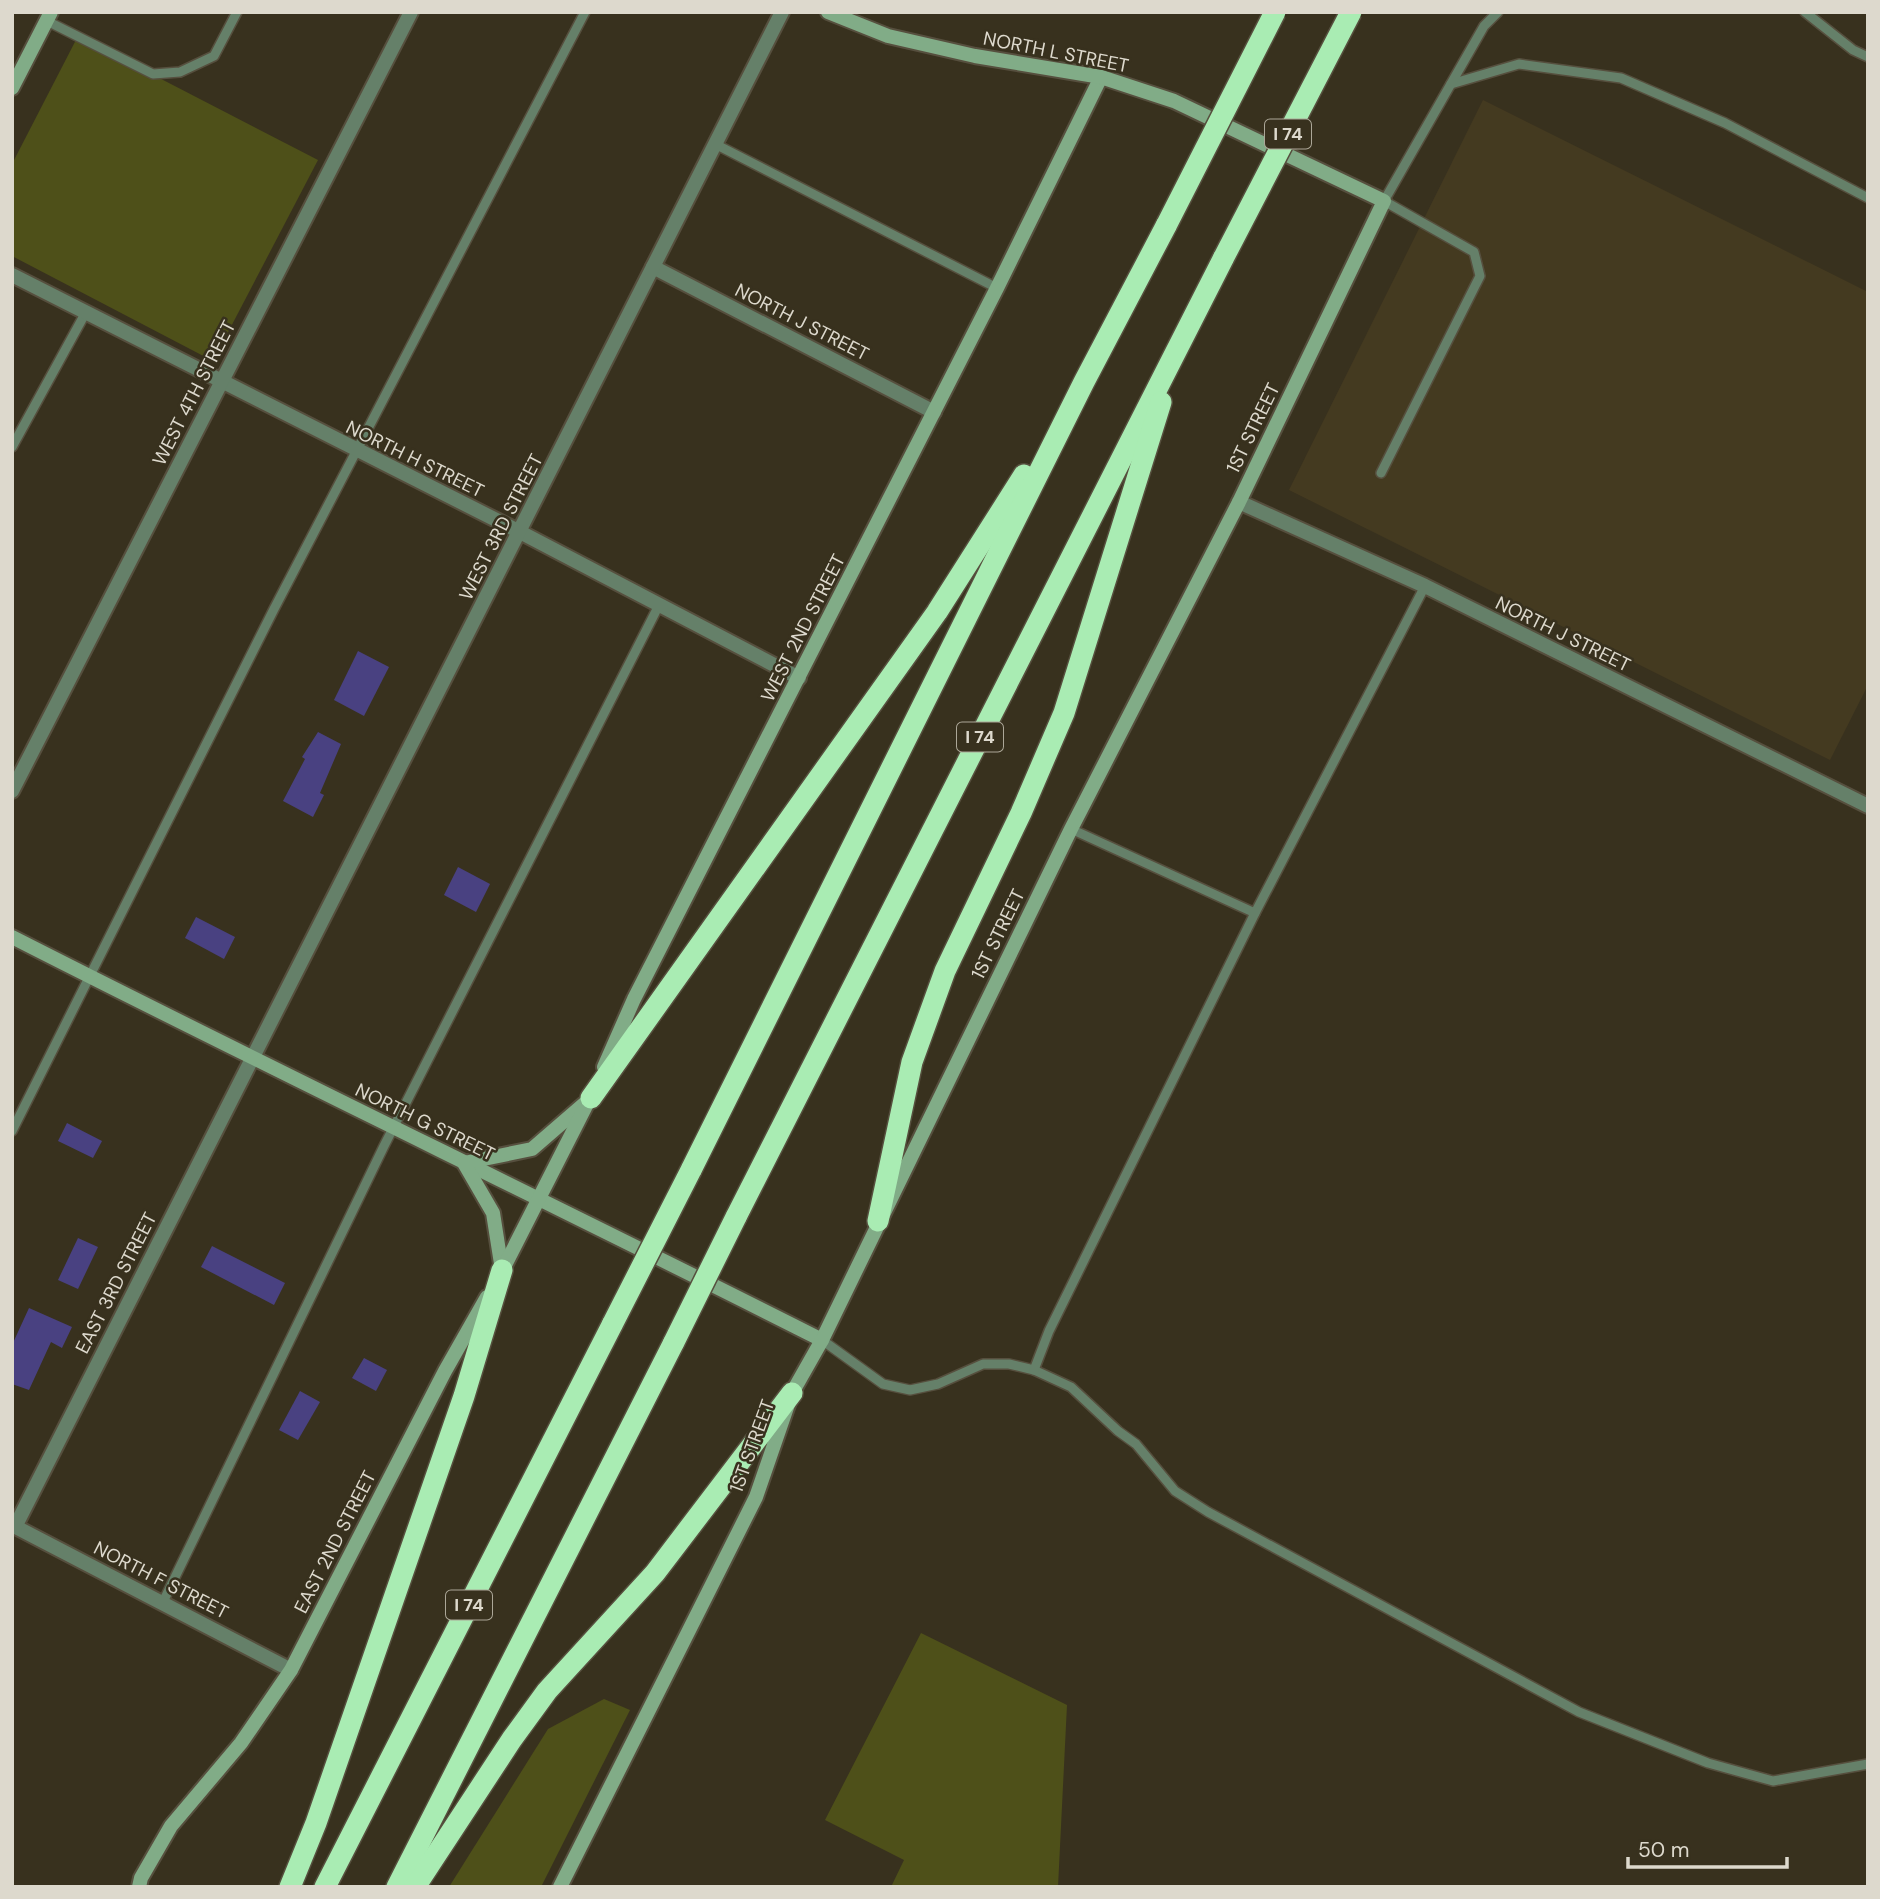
<svg xmlns="http://www.w3.org/2000/svg" width="1880" height="1899" font-family="'DM Sans',sans-serif">
<style>
.built{fill:#443a20}
.green{fill:#4e5019}
.building{fill:#494181}
.lines{fill:none;stroke-linecap:round;stroke-linejoin:round}
.lane-casing{stroke:#564f3e;stroke-width:12}
.street-casing{stroke:#564f3e;stroke-width:18}
.secondary-casing{stroke:#564f3e;stroke-width:18}
.highway-casing{stroke:#564f3e;stroke-width:24}
.lane{stroke:#658069;stroke-width:9}
.street{stroke:#658069;stroke-width:14}
.secondary{stroke:#81ac87;stroke-width:14}
.highway{stroke:#a9ecb3;stroke-width:21}
.highway-bridge-casing{stroke:#564f3e;stroke-width:24;stroke-linecap:butt}
.highway-bridge{stroke:#a9ecb3;stroke-width:21}
.labels{text-anchor:middle;dominant-baseline:central;stroke-width:5;stroke-linejoin:round;paint-order:stroke}
.shield{fill:#38311e;stroke:#aca798;stroke-width:2}
.shield-label{font-size:18px;font-weight:bold;fill:#ddd9cd}
.street-label{font-size:19px;fill:#ddd9cd;stroke:#38311e}
</style>
<rect width="100%" height="100%" fill="#38311e"/>
<path class="built" d="M1483 100 1868 292V685L1830 760 1289 490Z"/>
<g class="green">
<path d="M78 36 318 160 213 361 12 256V164Z"/>
<path d="M921 1633 1067 1705 1058 1887H891L904 1860 825 1820Z"/>
<path d="M604 1699 630 1710 541 1887H449L548 1729Z"/>
</g>
<g class="building">
<path d="M358 651 389 667 364 716 334 700Z"/>
<path d="M318 732 341 744 320 793 324 795 313 817 283 801 305 759 302 757Z"/>
<path d="M458 867 490 884 476 912 444 895Z"/>
<path d="M196 917 235 937 224 959 185 938Z"/>
<path d="M67 1123 102 1141 93 1158 58 1141Z"/>
<path d="M78 1238 98 1247 78 1289 58 1280Z"/>
<path d="M212 1246 285 1283 274 1305 201 1267Z"/>
<path d="M29 1308 72 1327 62 1348 51 1342 29 1390 12 1384V1345Z"/>
<path d="M364 1358 387 1370 376 1391 352 1378Z"/>
<path d="M300 1391 320 1402 298 1440 279 1430Z"/>
</g>
<g class="lines">
<defs>
<g id="lane">
<path d="M1805 12 1853 50 1868 57"/>
<path d="M47 21 153 74 180 72 214 56 237 12"/>
<path d="M1451 84 1519 64 1621 78 1725 123 1868 198"/>
<path d="M715 144 997 288"/>
<path d="M12 447 86 312"/>
<path d="M1381 473 1480 276 1474 252 1384 201 1484 26 1498 12"/>
<path d="M1071 829 1255 913"/>
<path d="M12 1131 274 609 585 12"/>
<path d="M822 1340 883 1384 910 1390 938 1384 983 1364H1009L1034 1370 1071 1387 1118 1431 1136 1444 1175 1491 1208 1512 1579 1712 1708 1763 1773 1781 1868 1764"/>
<path d="M1034 1370 1049 1331 1255 913 1425 586"/>
<path d="M163 1602 384 1146 658 607"/>
</g>
<g id="street">
<path d="M653 267 934 412"/>
<path d="M12 275 520 532 799 678"/>
<path d="M1239 502 1425 586 1868 806"/>
<path d="M12 791 411 12"/>
<path d="M12 1525 291 1670"/>
<path d="M15 1527 782 12"/>
</g>
<g id="secondary">
<path d="M12 88 51 12"/>
<path d="M12 937C281 1074 553 1204 822 1340"/>
<path d="M604 1067 634 999 997 288 1101 77"/>
<path d="M502 1270 493 1213 464 1163 532 1149 584 1104"/>
<path d="M499 1277 593 1092"/>
<path d="M139 1887 141 1878 171 1826 241 1743 291 1670 445 1371 487 1297"/>
<path d="M560 1887 756 1497 792 1393 822 1340 1071 829 1239 502 1384 201 1174 101 1101 77 975 56 888 36 828 12"/>
</g>
<g id="highway">
<path d="M591 1098 937 612 1024 475"/>
<path d="M691 1170 1084 382 1167 224"/>
<path d="M736 1217 1224 257"/>
<path d="M878 1221 912 1062 945 971 1021 813 1064 713 1161 402"/>
<path d="M290 1887 316 1823 464 1396 502 1270"/>
<path d="M325 1887 613 1323"/>
<path d="M397 1887 674 1342"/>
<path d="M415 1887 512 1739 547 1691 655 1573 792 1393"/>
</g>
</defs>
<use href="#lane" class="lane-casing"/>
<use href="#street" class="street-casing"/>
<use href="#secondary" class="secondary-casing"/>
<use href="#highway" class="highway-casing"/>
<use href="#lane" class="lane"/>
<use href="#street" class="street"/>
<use href="#secondary" class="secondary"/>
<use href="#highway" class="highway"/>
<defs>
<g id="highway-bridge">
<path d="M1167 224 1275 12"/>
<path d="M1224 257 1351 12"/>
<path d="M613 1323 691 1170"/>
<path d="M674 1342 736 1217"/>
</g>
</defs>
<use href="#highway-bridge" class="highway-bridge-casing"/>
<use href="#highway-bridge" class="highway-bridge"/>
</g>
<g class="labels">
<g class="shield">
<rect x="1265" y="119.5" width="46" height="29" rx="5"/>
<rect x="957" y="722.5" width="46" height="29" rx="5"/>
<rect x="446" y="1590.5" width="46" height="29" rx="5"/>
</g>
<g class="shield-label">
<text x="1288" y="134">I 74</text>
<text x="980" y="737">I 74</text>
<text x="469" y="1605">I 74</text>
</g>
<g class="street-label">
<text transform="translate(1056 52) rotate(11)">NORTH L STREET</text>
<text transform="translate(802 322) rotate(27)">NORTH J STREET</text>
<text transform="translate(194 393) rotate(-63)">WEST 4TH STREET</text>
<text transform="translate(1253 428) rotate(-64)">1ST STREET</text>
<text transform="translate(415 459) rotate(26)">NORTH H STREET</text>
<text transform="translate(501 527) rotate(-63)">WEST 3RD STREET</text>
<text transform="translate(803 628) rotate(-63)">WEST 2ND STREET</text>
<text transform="translate(1563 634) rotate(26)">NORTH J STREET</text>
<text transform="translate(998 934) rotate(-64)">1ST STREET</text>
<text transform="translate(425 1122) rotate(26)">NORTH G STREET</text>
<text transform="translate(116 1283) rotate(-63)">EAST 3RD STREET</text>
<text transform="translate(752 1446) rotate(-70)">1ST STREET</text>
<text transform="translate(335 1542) rotate(-63)">EAST 2ND STREET</text>
<text transform="translate(161 1580) rotate(27)">NORTH F STREET</text>
</g>
</g>
<rect width="1880" height="1899" fill="none" stroke="#ddd9cd" stroke-width="28"/>
<path d="M1628 1857v10h159v-10" fill="none" stroke="#ddd9cd" stroke-width="3.5"/>
<text x="1638" y="1857" font-size="21" fill="#ddd9cd" stroke="#38311e" stroke-width="5" paint-order="stroke">50 m</text>
</svg>
